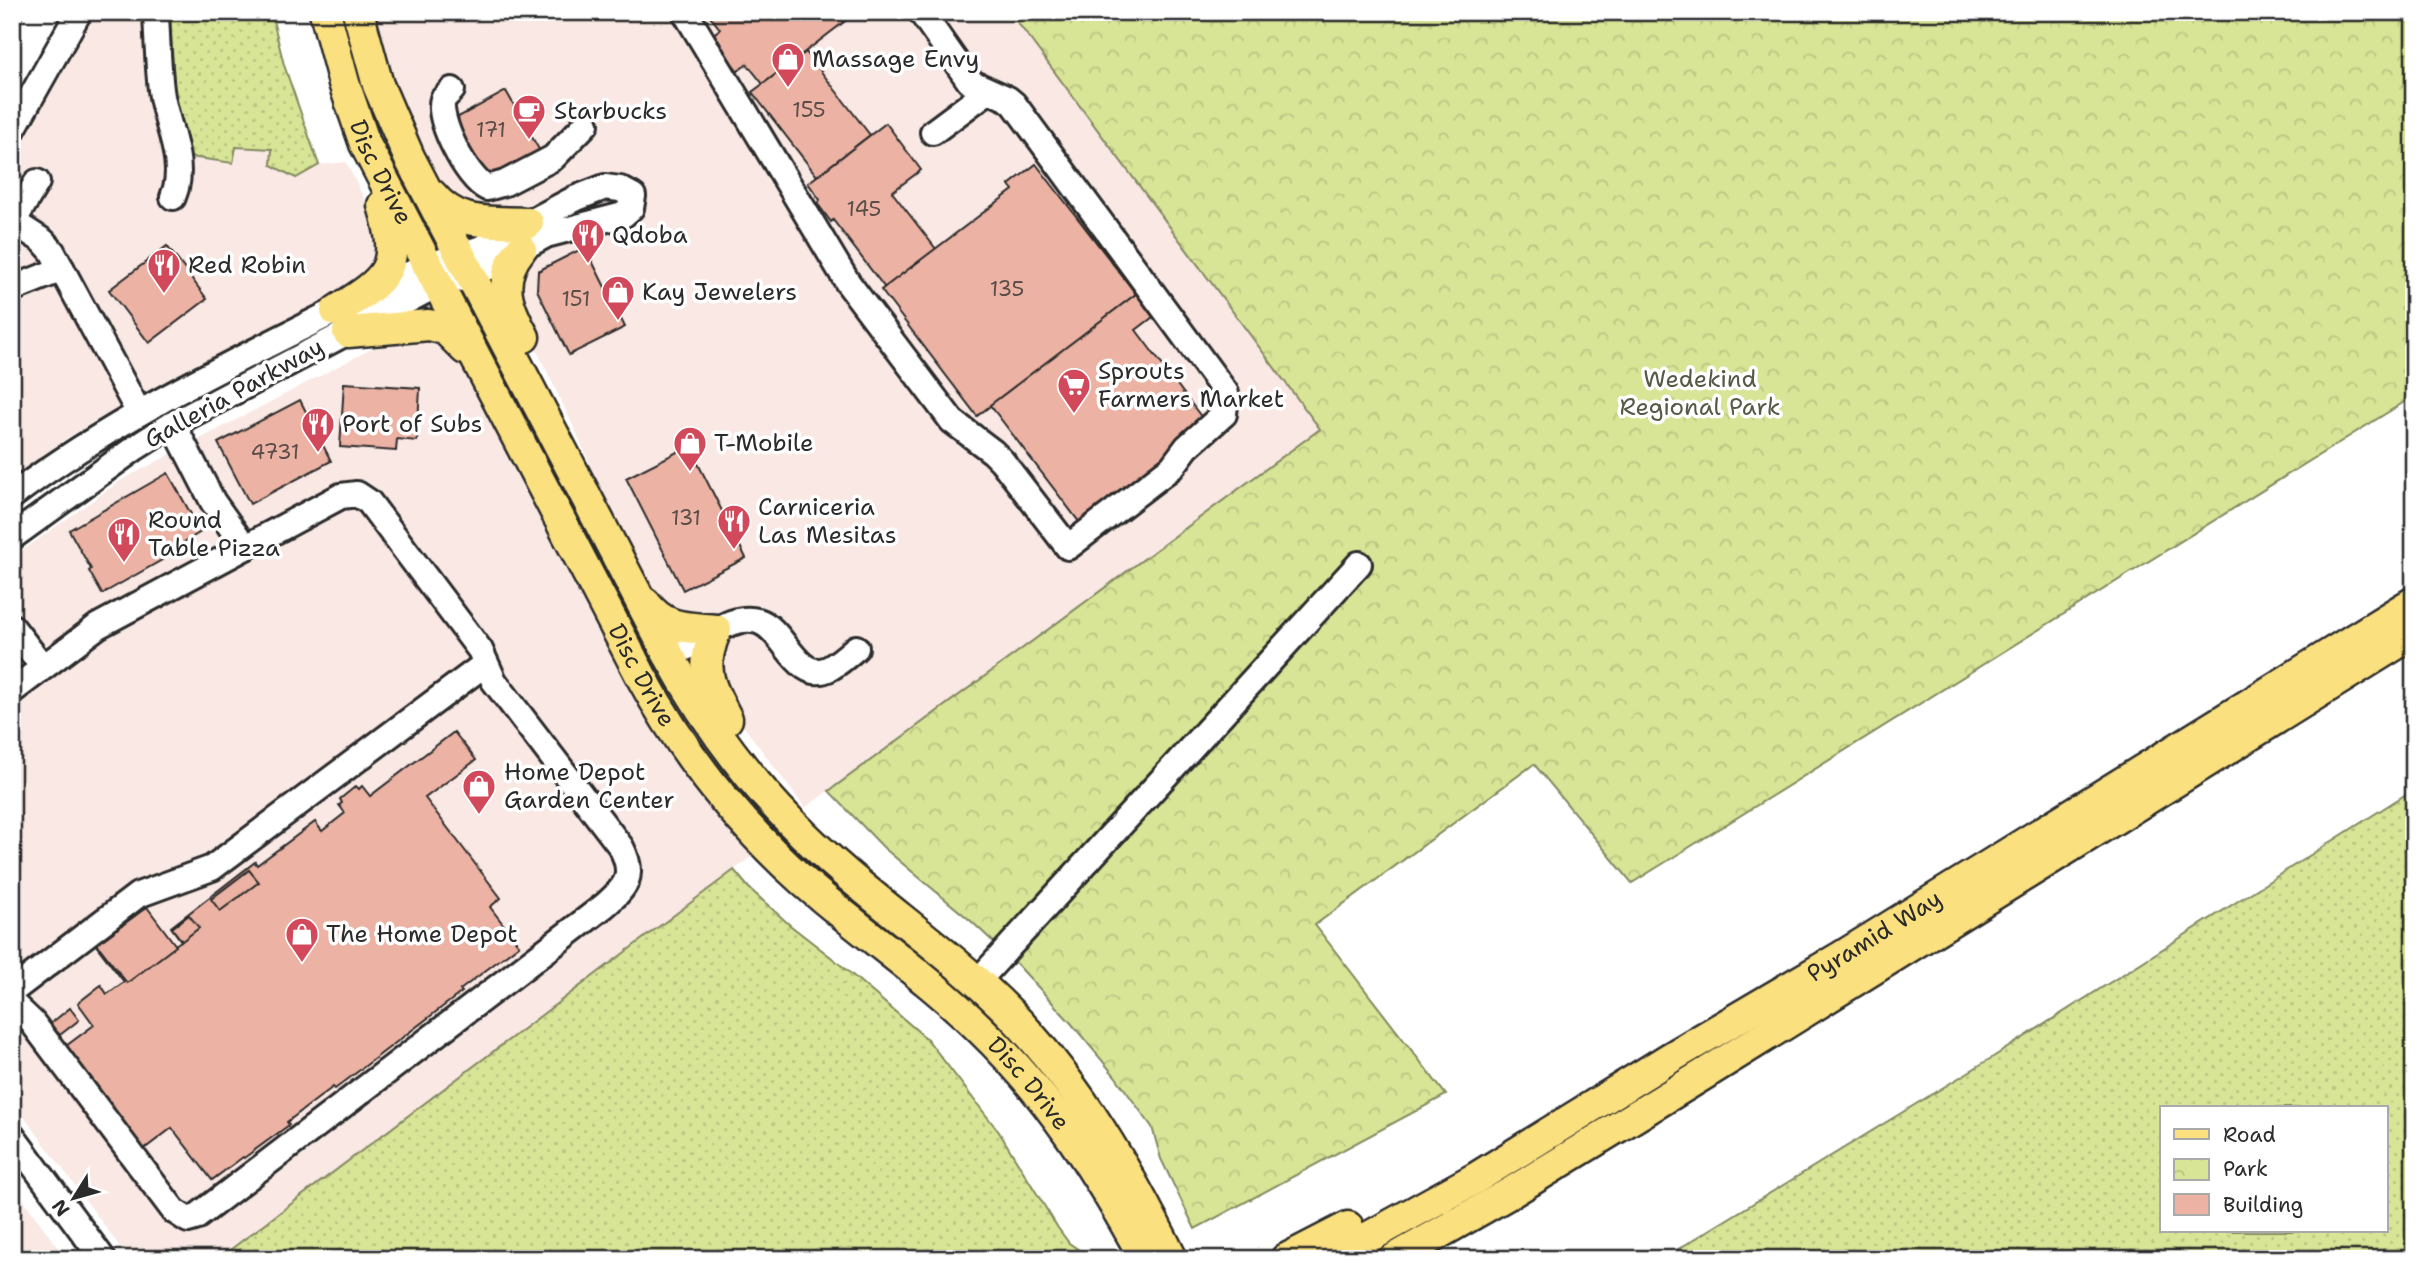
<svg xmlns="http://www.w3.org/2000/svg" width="2426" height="1271" font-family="'Shantell Sans',sans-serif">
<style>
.built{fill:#f9e8e4}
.grass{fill:url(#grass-dots);stroke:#828860;stroke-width:2;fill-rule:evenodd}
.park{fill:url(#park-crowns);stroke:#828860;stroke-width:2}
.building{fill:#ecb3a4;stroke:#2b2b2b;stroke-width:2}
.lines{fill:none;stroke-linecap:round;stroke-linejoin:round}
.minor-casing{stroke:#2b2b2b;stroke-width:30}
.major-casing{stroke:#2b2b2b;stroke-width:35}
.minor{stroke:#fff;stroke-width:24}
.major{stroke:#fbe080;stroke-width:30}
.labels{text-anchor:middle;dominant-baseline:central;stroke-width:7;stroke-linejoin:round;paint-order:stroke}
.number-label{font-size:21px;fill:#5b4d49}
.poi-label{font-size:24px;fill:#2b2b2b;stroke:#fff;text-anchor:start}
.street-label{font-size:24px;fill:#2b2b2b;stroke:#fff}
.park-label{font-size:24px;fill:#565946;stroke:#fff}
</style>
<defs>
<pattern id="grass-dots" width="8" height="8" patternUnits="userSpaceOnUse" patternTransform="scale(1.75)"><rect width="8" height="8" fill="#d8e496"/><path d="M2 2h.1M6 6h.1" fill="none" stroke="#bac481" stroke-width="1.8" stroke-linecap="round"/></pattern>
<pattern id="park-crowns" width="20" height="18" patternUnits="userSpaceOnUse" patternTransform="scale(1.75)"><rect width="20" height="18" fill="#d8e496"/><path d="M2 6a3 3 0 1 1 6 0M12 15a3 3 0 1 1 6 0" fill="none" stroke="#bac481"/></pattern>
</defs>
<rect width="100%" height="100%" fill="#fff"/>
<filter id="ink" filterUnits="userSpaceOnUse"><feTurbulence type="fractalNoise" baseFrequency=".0143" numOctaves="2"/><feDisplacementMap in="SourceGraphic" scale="14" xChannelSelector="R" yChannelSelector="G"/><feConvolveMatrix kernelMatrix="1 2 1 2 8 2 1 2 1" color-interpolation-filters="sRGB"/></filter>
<g filter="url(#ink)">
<g class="built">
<path d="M94 12H170L174 87 233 162 236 147 272 149 296 178 319 165 346 162 384 238 372 276 99 419 67 438 12 478V153Z"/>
<path d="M374 12H1010L1320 429 805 808 721 696 694 671 604 497 577 434 515 305 465 212 438 182 417 139 386 57Z"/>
<path d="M407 333 451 345 642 710 695 786 754 855 218 1259H129L12 1100V558L120 481 396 336Z"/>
<path d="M12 1184 66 1259H12Z"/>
</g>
<g class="grass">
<path d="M170 12H271L284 65 319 165 296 178 271 165 272 149 236 147 233 163 190 157 178 113 174 87Z"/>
<path d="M2414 789V1259H1662L1993 1057ZM2162 1108H2386V1231H2162Z"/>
<path d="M734 870 749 888 791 926 836 961 927 1039 999 1132 1058 1228 1069 1243 1079 1250 1071 1259H218Z"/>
</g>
<path class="park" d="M1010 12H2414V396L1632 883 1534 764 1315 925 1446 1095 1195 1229 1161 1159 1152 1127 1115 1076 1071 1023 1015 962 971 921 884 848 829 791 1320 429Z"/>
<g class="building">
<path d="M12 12H25L12 34Z"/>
<path d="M707 12H857L763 84 747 64 738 71 711 36 720 29Z"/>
<path d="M806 52 870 135 817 176 752 92Z"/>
<path d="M506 91 541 153 491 181 449 122Z"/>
<path d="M886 123 921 170 892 192 936 249 885 288 833 220 831 222 817 203 820 200 808 183Z"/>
<path d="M1036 164 1136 294 977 416 881 290 1013 190 1009 185Z"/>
<path d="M167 246 207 299 149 343 109 290Z"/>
<path d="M585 247 625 327 569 355 537 290 538 271Z"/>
<path d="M1136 294 1153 317 1136 330 1208 426 1080 523 990 405Z"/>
<path d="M344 383 420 388 417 441 397 439 396 451 340 447Z"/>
<path d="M300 400 331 461 250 504 218 443Z"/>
<path d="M689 446 746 558 683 590 626 478Z"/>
<path d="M168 473 201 532 181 544 183 548 102 594 89 571 91 569 69 530Z"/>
<path d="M454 732 476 760 425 798 501 898 490 907 519 945 460 990 462 992 335 1089 333 1087 287 1122 289 1125 244 1158 243 1157 212 1180 172 1128 144 1149 66 1046 94 1025 78 1003 101 985 107 994 124 982 95 944 144 906 175 945 181 941 171 927 255 862 257 865 315 822 322 831 345 813 339 805 342 803 340 799 356 786 359 789 362 786 370 796Z"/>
<path d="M249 870 259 882 220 911 211 899Z"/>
<path d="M147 907 176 946 127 983 97 944Z"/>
<path d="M189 915 199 928 182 941 172 928Z"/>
<path d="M70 1008 79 1020 60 1035 50 1024Z"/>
</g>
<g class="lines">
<defs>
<g id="minor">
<path d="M156 12C157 38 158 64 161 90 165 125 188 162 173 197"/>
<path d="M685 12 848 283 952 421 993 452 1002 461 1068 547 1172 467 1187 447 1224 414 1226 393 1014 104 1008 99 970 82 921 12"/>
<path d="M452 90 443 99C436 119 467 179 487 188L505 183 553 158 586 124"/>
<path d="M12 131 79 12"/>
<path d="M933 132 988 91"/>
<path d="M12 221 43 241 52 251 139 413"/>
<path d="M13 222 37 182"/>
<path d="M12 289 62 269"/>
<path d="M173 424 213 502 245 547"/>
<path d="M12 496C127 409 262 349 390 283L427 266 482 248 574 199 605 187 620 189 633 196 631 208 623 215 546 235 471 276 437 285 173 424 135 448 12 537"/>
<path d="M12 627 43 667"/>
<path d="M667 652C700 652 723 612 758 621 785 629 797 685 830 668 839 663 848 655 856 648"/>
<path d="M12 691 98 626 341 496 357 494 369 502 480 650 494 681 621 847C636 876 626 887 604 906L195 1218 188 1220 174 1211 32 1022 12 1003"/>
<path d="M977 982 1359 564"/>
<path d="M12 991 138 895 212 868 485 664"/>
<path d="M12 1136 103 1259"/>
</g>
<g id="major">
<path id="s1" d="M325 12 344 83 365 144 641 676C683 754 738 823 804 882 861 932 925 975 979 1028 1049 1095 1099 1174 1145 1259"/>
<path d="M358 12 378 85 409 157 667 652C701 714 741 771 791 822 858 892 942 944 1010 1013 1079 1085 1128 1170 1172 1259"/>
<path d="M432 195C458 227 490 221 528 223"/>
<path d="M521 249C496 280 507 306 524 337"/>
<path d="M336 311C389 278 402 268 383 205"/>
<path d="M348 332 429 325 445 329 465 349"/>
<path d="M645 603C665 630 686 627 716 630 699 668 709 685 727 719"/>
<path d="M1286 1259 1348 1227"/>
<path id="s2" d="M1329 1259 1476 1178 1670 1058 1841 957 2414 602"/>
<path d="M1394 1259 1510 1193 1706 1073 2414 633"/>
</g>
</defs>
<use href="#minor" class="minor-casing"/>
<use href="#major" class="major-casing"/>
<use href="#minor" class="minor"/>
<use href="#major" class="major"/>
</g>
</g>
<defs>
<symbol id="shop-pin" viewBox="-11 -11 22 30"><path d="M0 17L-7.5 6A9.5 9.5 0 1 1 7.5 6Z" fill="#d1495b" stroke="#fff"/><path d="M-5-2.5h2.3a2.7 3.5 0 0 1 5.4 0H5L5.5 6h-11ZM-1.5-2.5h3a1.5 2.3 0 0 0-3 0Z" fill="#fff"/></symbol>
<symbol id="cafe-pin" viewBox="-11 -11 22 30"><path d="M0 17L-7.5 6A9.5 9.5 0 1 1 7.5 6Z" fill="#d1495b" stroke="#fff"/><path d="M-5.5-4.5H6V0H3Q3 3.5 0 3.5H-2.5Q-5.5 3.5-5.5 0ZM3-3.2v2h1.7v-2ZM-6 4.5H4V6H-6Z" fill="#fff"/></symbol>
<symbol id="restaurant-pin" viewBox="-11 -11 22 30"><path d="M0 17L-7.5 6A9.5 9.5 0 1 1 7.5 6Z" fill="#d1495b" stroke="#fff"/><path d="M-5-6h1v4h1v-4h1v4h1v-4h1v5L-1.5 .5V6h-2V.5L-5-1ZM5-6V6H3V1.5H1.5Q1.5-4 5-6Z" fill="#fff"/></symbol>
<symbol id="supermarket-pin" viewBox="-11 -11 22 30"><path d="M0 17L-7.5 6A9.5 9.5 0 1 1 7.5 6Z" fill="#d1495b" stroke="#fff"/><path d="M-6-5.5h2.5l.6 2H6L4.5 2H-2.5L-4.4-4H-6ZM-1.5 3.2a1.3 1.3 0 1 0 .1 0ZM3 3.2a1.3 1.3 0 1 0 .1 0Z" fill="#fff"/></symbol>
</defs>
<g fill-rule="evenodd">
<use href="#shop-pin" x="769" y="40" width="38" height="52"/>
<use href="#cafe-pin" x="510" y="92" width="38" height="52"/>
<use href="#restaurant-pin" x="569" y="216" width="38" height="52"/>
<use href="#restaurant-pin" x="145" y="246" width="38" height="52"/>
<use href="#shop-pin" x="599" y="273" width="38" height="52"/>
<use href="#supermarket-pin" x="1055" y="366" width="38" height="52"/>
<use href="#restaurant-pin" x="299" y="405" width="38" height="52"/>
<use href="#shop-pin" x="671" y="424" width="38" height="52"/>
<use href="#restaurant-pin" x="715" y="502" width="38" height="52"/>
<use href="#restaurant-pin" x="105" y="515" width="38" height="52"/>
<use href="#shop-pin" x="460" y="767" width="38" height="52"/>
<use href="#shop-pin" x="283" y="915" width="38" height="52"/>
</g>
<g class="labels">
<g class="number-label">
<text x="809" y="110">155</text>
<text x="491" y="130">171</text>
<text x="864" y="209">145</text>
<text x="1007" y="289">135</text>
<text x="576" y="299">151</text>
<text x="275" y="452">4731</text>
<text x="686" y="518">131</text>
</g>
<g class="poi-label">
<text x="812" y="59">Massage Envy</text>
<text x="554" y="111">Starbucks</text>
<text x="612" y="235">Qdoba</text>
<text x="188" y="265">Red Robin</text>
<text x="642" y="292">Kay Jewelers</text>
<text x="1098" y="371">Sprouts<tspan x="1098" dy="28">Farmers Market</tspan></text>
<text x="342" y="424">Port of Subs</text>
<text x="714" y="443">T-Mobile</text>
<text x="758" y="507">Carniceria<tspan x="758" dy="28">Las Mesitas</tspan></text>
<text x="148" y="520">Round<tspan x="148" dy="28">Table Pizza</tspan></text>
<text x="504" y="772">Home Depot<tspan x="504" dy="28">Garden Center</tspan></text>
<text x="326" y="934">The Home Depot</text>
</g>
<g class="street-label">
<text stroke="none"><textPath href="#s1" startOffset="170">Disc Drive</textPath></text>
<text transform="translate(234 393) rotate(-29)">Galleria Parkway</text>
<text stroke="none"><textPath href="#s1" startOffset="737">Disc Drive</textPath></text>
<text stroke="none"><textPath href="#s2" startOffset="634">Pyramid Way</textPath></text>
<text stroke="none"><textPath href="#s1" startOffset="1304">Disc Drive</textPath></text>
</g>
<g class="park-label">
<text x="1700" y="379">Wedekind<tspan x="1700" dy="28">Regional Park</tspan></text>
</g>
</g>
<rect width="2426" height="1271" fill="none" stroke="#fff" stroke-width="42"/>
<rect x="21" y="21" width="2384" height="1229" fill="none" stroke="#2b2b2b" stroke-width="2.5" filter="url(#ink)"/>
<rect x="2160" y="1106" width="228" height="126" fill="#ffffff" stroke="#aaaaaa" stroke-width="2"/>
<rect x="2174" y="1129" width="35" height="10" fill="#fbe080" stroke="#aaaaaa" stroke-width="2"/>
<text x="2223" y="1142" font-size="21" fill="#2b2b2b">Road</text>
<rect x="2174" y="1159" width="35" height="21" fill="url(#park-crowns)" stroke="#aaaaaa" stroke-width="2"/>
<text x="2223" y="1176" font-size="21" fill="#2b2b2b">Park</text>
<rect x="2174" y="1194" width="35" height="21" fill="#ecb3a4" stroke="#aaaaaa" stroke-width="2"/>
<text x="2223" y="1212" font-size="21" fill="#2b2b2b">Building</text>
<g transform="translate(74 1198) rotate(233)" stroke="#ffffff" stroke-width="5" paint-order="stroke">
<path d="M0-5L12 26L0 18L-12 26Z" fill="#2b2b2b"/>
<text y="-10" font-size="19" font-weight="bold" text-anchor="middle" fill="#2b2b2b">N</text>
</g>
</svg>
